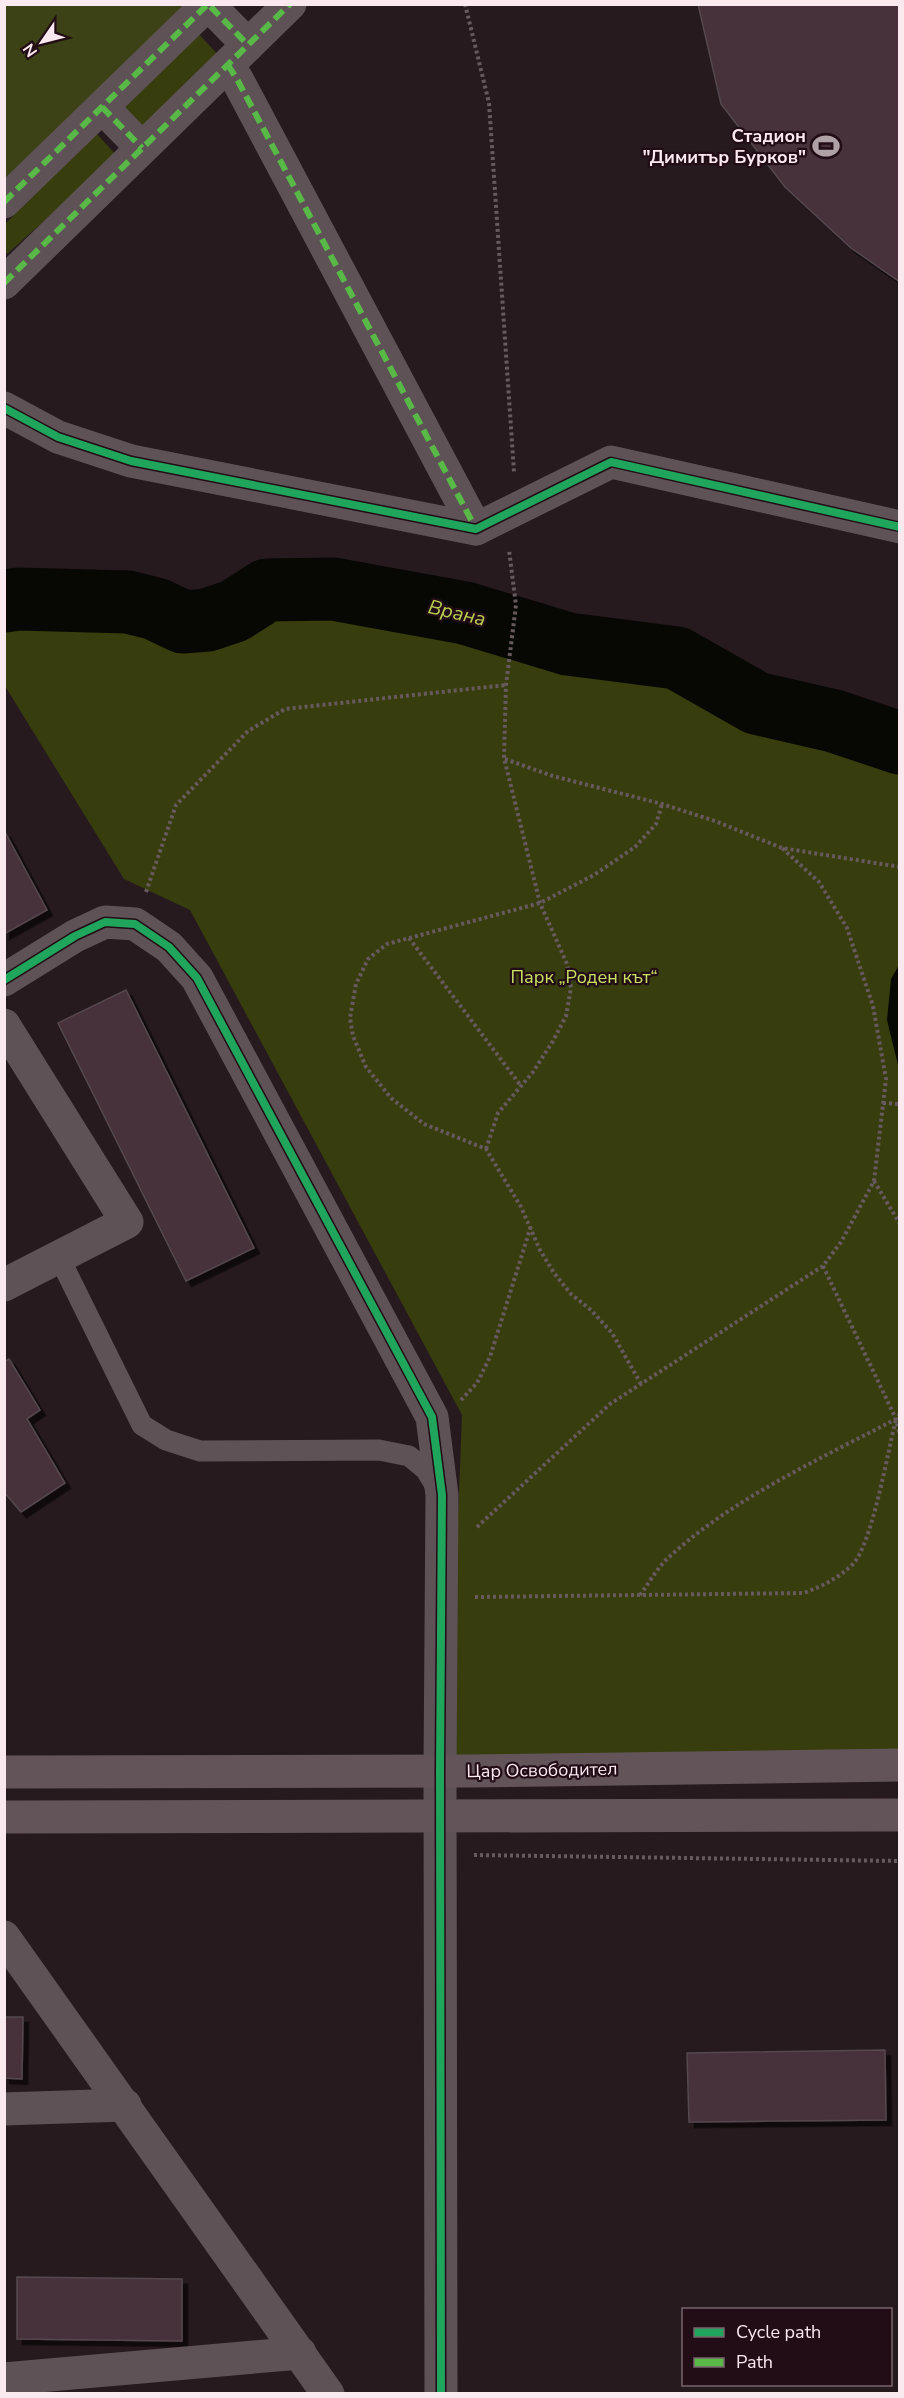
<svg xmlns="http://www.w3.org/2000/svg" width="904" height="2398" font-family="'Nunito Sans',sans-serif">
<style>
.green{fill:#373d0d}
.forest{fill:#3c4215}
.water{fill:#070803}
.lines{fill:none;stroke-linecap:round;stroke-linejoin:round}
.river{stroke:#070803;stroke-width:63}
.building{fill:#46303b;stroke:#54484d;stroke-width:1.5;filter:url(#shadow)}
.path{stroke:#665a5f;stroke-width:4;stroke-dasharray:3 3;stroke-linecap:butt}
.lane{stroke:#5f5257;stroke-width:21}
.street{stroke:#5f5257;stroke-width:33}
.secondary{stroke:#63545a;stroke-width:33}
.quiet{stroke:#58b947;stroke-width:6;stroke-dasharray:12 6;stroke-linecap:butt}
.cycleway-casing{stroke:#220c15;stroke-width:11}
.cycleway{stroke:#20a55d;stroke-width:8}
.labels{text-anchor:middle;dominant-baseline:central;stroke-width:4.5;stroke-linejoin:round;paint-order:stroke}
.poi-label{font-size:18px;font-weight:bold;fill:#fae9ef;stroke:#220c15;text-anchor:end}
.park-label{font-size:18px;fill:#c9e162;stroke:#220c15}
.street-label{font-size:18px;fill:#fae9ef;stroke:#220c15}
.water-label{font-size:20px;font-style:italic;fill:#b8cf4f;stroke:#220c15}
</style>
<defs>
<filter id="shadow"><feDropShadow dx="5.5" dy="5.5" stdDeviation="0" flood-color="#0009"/></filter>
</defs>
<rect width="100%" height="100%" fill="#271a1f"/>
<g class="green">
<path d="M197 32 221 58 145 132 124 108Z"/>
<path d="M97 134 117 156 7 254 5 252V224Z"/>
<path d="M204 601 356 602 498 618 678 674 774 717 826 746 899 754V1751L449 1757 462 1415 190 910 124 879 5 686V606Z"/>
</g>
<path class="forest" d="M5 5H188L5 185Z"/>
<path class="water" d="M899 965V1069L887 1020 891 979Z"/>
<g class="lines">
<path class="river" d="M4 601 19 599 128 602 156 609 183 622 207 620 234 611 267 590 333 589 465 613 568 644 677 658 756 703 834 721 900 743"/>
</g>
<g class="building">
<path d="M698 4H900V282L851 248 785 187 721 104Z"/>
<path d="M5 832 47 910 4 934V833Z"/>
<path d="M126 990 254 1248 186 1281 58 1023Z"/>
<path d="M9 1359 40 1410 27 1419 65 1483 21 1512 4 1492V1362Z"/>
<path d="M4 2017H23L22 2079 4 2078Z"/>
<path d="M885 2050 886 2120 689 2122 687 2053Z"/>
<path d="M17 2277 182 2279V2341L17 2339Z"/>
</g>
<g class="lines">
<g class="path">
<path d="M465 4 489 103 514 472"/>
<path d="M505 759 553 776 662 804 715 821 782 848 900 867"/>
<path d="M146 892 176 805 248 731 285 709 506 685"/>
<path d="M409 938 521 1086"/>
<path d="M883 1103 900 1104"/>
<path d="M486 1149 498 1113 533 1072 553 1041 566 1016 571 988 567 964 540 903 504 758 506 685 516 605 509 550"/>
<path d="M874 1181 900 1224"/>
<path d="M823 1266 896 1419 900 1436"/>
<path d="M641 1384 612 1333 591 1310 571 1294 554 1273 540 1250 521 1207 486 1149 424 1124 391 1098 366 1067 353 1036 350 1018 356 984 368 959 387 944 540 903 594 875 635 847 656 824 662 804"/>
<path d="M461 1400 477 1383 490 1357 531 1226"/>
<path d="M477 1527 610 1404 823 1266 841 1242 874 1181 886 1079 873 1006 847 928 819 882 782 848"/>
<path d="M640 1595C649 1583 657 1568 668 1558 733 1498 818 1460 896 1419L900 1414"/>
<path d="M475 1597 804 1593C822 1586 837 1579 852 1565 872 1546 888 1450 896 1419"/>
<path d="M474 1855 900 1861"/>
</g>
<path class="lane" d="M59 1257 142 1425 166 1440 200 1451 379 1450 409 1456 426 1470 438 1490"/>
<g class="street">
<path d="M228 65 238 81 476 529"/>
<path d="M102 107 142 148"/>
<path d="M4 202 208 4 248 45"/>
<path d="M4 283 290 4"/>
<path d="M4 408 58 437 131 461 476 529 611 462 900 527"/>
<path d="M4 980 75 936 105 922 135 924 169 947 197 978 432 1417 442 1495 440 1770 441 2394"/>
<path d="M4 1025 127 1222 4 1285"/>
<path d="M4 1937 328 2394"/>
<path d="M4 2109 125 2105"/>
<path d="M4 2379 300 2353"/>
</g>
<g class="secondary">
<path d="M4 1772 469 1771 900 1765"/>
<path d="M4 1817 900 1815"/>
</g>
<g class="quiet">
<path d="M228 65 238 81 476 529"/>
<path d="M102 107 142 148"/>
<path d="M4 202 208 4 248 45"/>
<path d="M4 283 290 4"/>
</g>
<defs>
<g id="cycleway">
<path d="M4 408 58 437 131 461 476 529 611 462 900 527"/>
<path d="M4 980 75 936 105 922 135 924 169 947 197 978 432 1417 442 1495 440 1770 441 2394"/>
</g>
</defs>
<use href="#cycleway" class="cycleway-casing"/>
<use href="#cycleway" class="cycleway"/>
</g>
<defs>
<symbol id="stadium-bare" viewBox="-9 -9 18 18"><path d="M0-5a6.5 5 0 1 0 0 10a6.5 5 0 1 0 0-10ZM-3.5-1.8h7v3.6h-7Z" fill="#b0a1a6" stroke="#220c15" stroke-width="2.5" paint-order="stroke"/></symbol>
</defs>
<g fill-rule="evenodd">
<use href="#stadium-bare" x="807" y="127" width="38" height="38"/>
</g>
<g class="labels">
<g class="poi-label">
<text x="806" y="136">Стадион<tspan x="806" dy="21">"Димитър Бурков"</tspan></text>
</g>
<g class="park-label">
<text x="584" y="977">Парк „Роден кът“</text>
</g>
<g class="street-label">
<text transform="translate(542 1770) rotate(-1)">Цар Освободител</text>
</g>
<g class="water-label">
<text transform="translate(457 613) rotate(13)">Врана</text>
</g>
</g>
<rect width="904" height="2398" fill="none" stroke="#fae9ef" stroke-width="12"/>
<rect x="682" y="2308" width="210" height="78" fill="#220c15" stroke="#78646c" stroke-width="1.5"/>
<rect x="694" y="2328" width="30" height="9" fill="#20a55d" stroke="#78646c" stroke-width="1.5"/>
<text x="736" y="2338" font-size="18" fill="#fae9ef">Cycle path</text>
<rect x="694" y="2358" width="30" height="9" fill="#58b947" stroke="#78646c" stroke-width="1.5"/>
<text x="736" y="2368" font-size="18" fill="#fae9ef">Path</text>
<g transform="translate(42 42) rotate(235)" stroke="#220c15" stroke-width="4.5" paint-order="stroke">
<path d="M0-4.5L10 22L0 15L-10 22Z" fill="#fae9ef"/>
<text y="-9" font-size="16" font-weight="bold" text-anchor="middle" fill="#fae9ef">N</text>
</g>
</svg>
